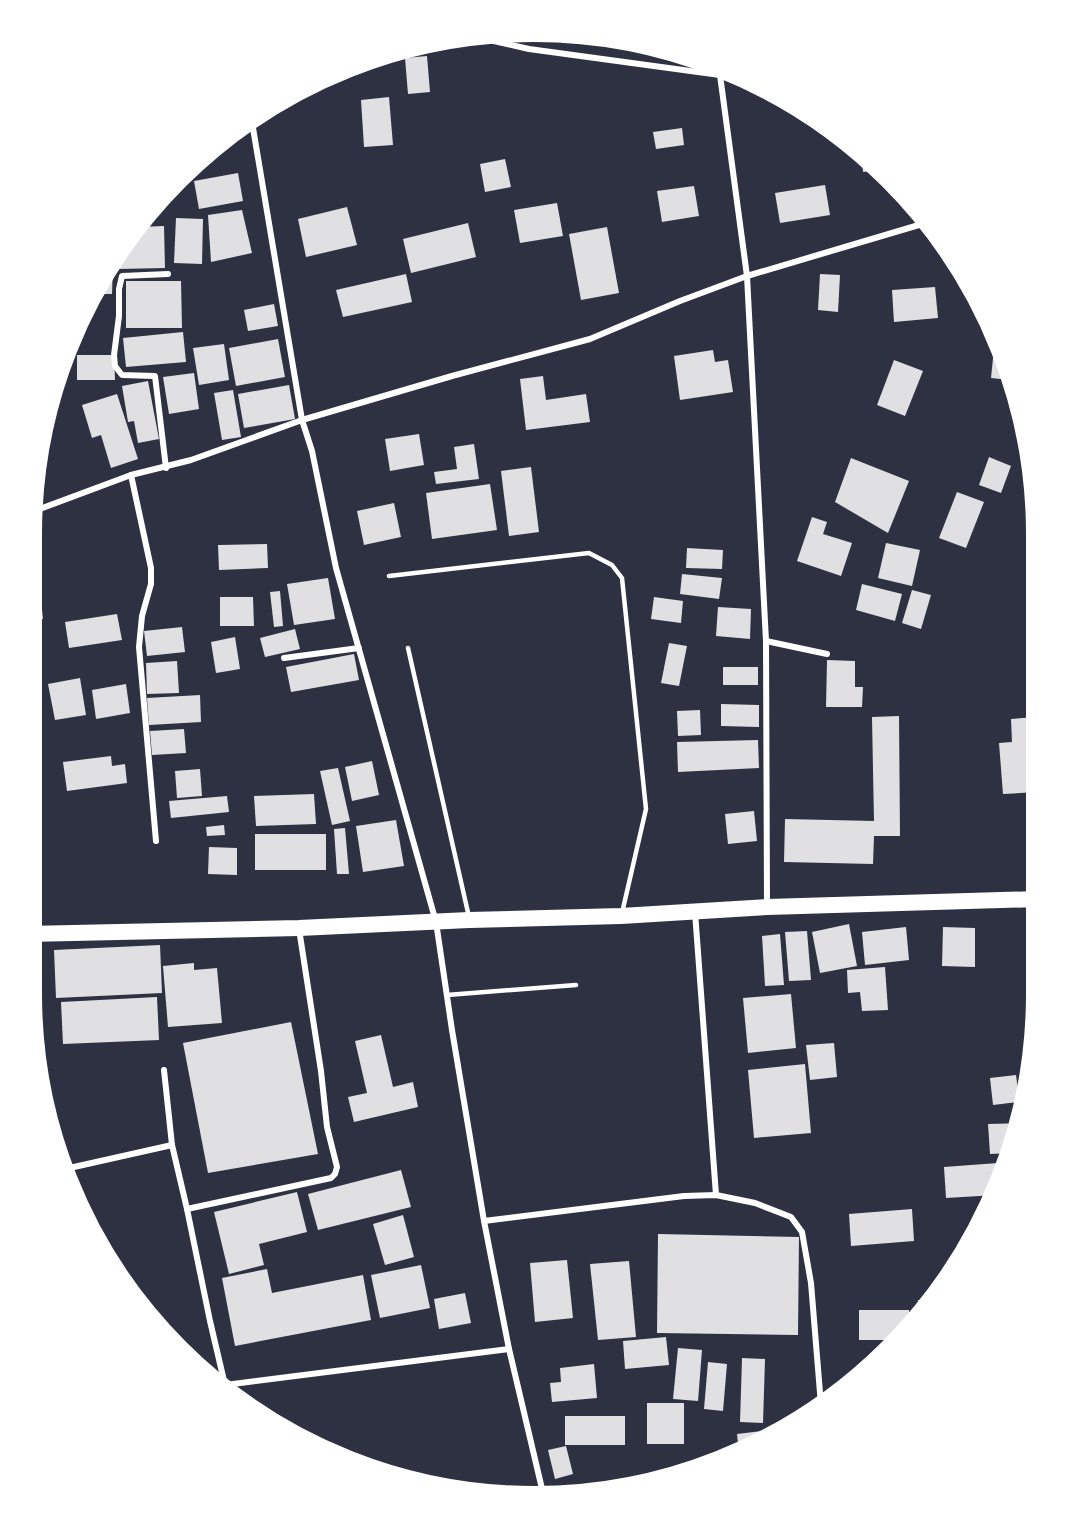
<svg xmlns="http://www.w3.org/2000/svg" width="1067" height="1527" font-family="Poppins,sans-serif">
<style>
.building{fill:#e0e0e3}
.lines{fill:none;stroke-linecap:round;stroke-linejoin:round}
.service{stroke:#fff;stroke-width:4.5}
.minor{stroke:#fff;stroke-width:6}
.trunk{stroke:#fff;stroke-width:16}
.rim{fill:none;stroke:#fff;stroke-width:8}
</style>
<rect width="100%" height="100%" fill="#2d3142"/>
<g class="building">
<path d="M427 56 430 92 408 94 405 58Z"/>
<path d="M389 97 393 145 364 147 361 100Z"/>
<path d="M682 128 684 145 656 149 653 132Z"/>
<path d="M861 149 871 159 883 170 863 172Z"/>
<path d="M505 159 511 187 485 192 480 164Z"/>
<path d="M238 173 243 201 199 209 194 181Z"/>
<path d="M825 185 830 215 780 223 775 193Z"/>
<path d="M694 186 699 216 662 222 657 191Z"/>
<path d="M557 203 563 236 520 243 514 210Z"/>
<path d="M347 207 357 245 306 257 298 219Z"/>
<path d="M242 210 252 253 211 262 208 215Z"/>
<path d="M176 218 203 219 202 264 174 263Z"/>
<path d="M468 223 476 257 411 273 403 239Z"/>
<path d="M164 226 165 268 118 269 117 253 139 227Z"/>
<path d="M607 227 619 293 581 300 569 234Z"/>
<path d="M107 265H113L112 294H93V306H85L95 281Z"/>
<path d="M406 274 412 302 343 317 336 290Z"/>
<path d="M820 274 840 275 838 312 818 310Z"/>
<path d="M126 281H181L182 328H126Z"/>
<path d="M935 287 938 318 894 322 892 290Z"/>
<path d="M274 304 278 326 248 331 244 310Z"/>
<path d="M183 332 186 362 126 367 123 338Z"/>
<path d="M278 339 285 377 236 386 229 348Z"/>
<path d="M224 344 229 380 199 385 193 348Z"/>
<path d="M994 348H1000L1009 380 991 378Z"/>
<path d="M713 350 715 362 728 360 733 392 680 400 674 356Z"/>
<path d="M77 355H114L115 380H77Z"/>
<path d="M894 360 923 371 905 416 877 405Z"/>
<path d="M194 373 199 409 169 414 163 377Z"/>
<path d="M543 376 546 400 586 394 590 422 526 430 520 379Z"/>
<path d="M148 381 159 439 138 443 134 421 128 422 122 386Z"/>
<path d="M289 385 295 419 244 428 238 394Z"/>
<path d="M233 390 241 437 222 440 214 393Z"/>
<path d="M117 394 138 459 111 468 101 435 92 438 82 405Z"/>
<path d="M419 434 424 465 390 471 385 439Z"/>
<path d="M474 444 479 479 436 484 434 472 457 469 454 447Z"/>
<path d="M989 457 1011 466 1001 493 979 485Z"/>
<path d="M851 458 909 481 888 533 835 502Z"/>
<path d="M531 467 539 532 509 536 501 471Z"/>
<path d="M490 484 497 530 432 539 426 493Z"/>
<path d="M957 492 984 502 966 548 939 538Z"/>
<path d="M394 503 401 537 364 545 357 511Z"/>
<path d="M812 517 827 522 823 534 852 543 841 576 797 561Z"/>
<path d="M886 543 920 550 912 586 878 578Z"/>
<path d="M267 544 268 568 219 570 218 545Z"/>
<path d="M687 548 723 550 722 569 686 568Z"/>
<path d="M682 574 722 578 719 599 680 594Z"/>
<path d="M328 578 335 619 294 625 287 584Z"/>
<path d="M862 584 902 594 895 621 856 610Z"/>
<path d="M912 590 931 595 921 629 902 623Z"/>
<path d="M40 591 43 619 27 621V592Z"/>
<path d="M280 591 283 626 274 627 270 592Z"/>
<path d="M220 597H253L254 626H220Z"/>
<path d="M654 597 683 601 681 623 651 619Z"/>
<path d="M718 607 751 609 750 639 716 636Z"/>
<path d="M117 614 122 640 69 648 65 622Z"/>
<path d="M182 627 185 652 147 656 144 631Z"/>
<path d="M295 629 300 649 265 657 260 638Z"/>
<path d="M235 637 240 669 216 673 211 642Z"/>
<path d="M669 643 687 646 679 686 661 683Z"/>
<path d="M354 654 359 680 291 692 286 667Z"/>
<path d="M827 660 855 661V687H863L862 707H826Z"/>
<path d="M177 661 179 693 147 694 146 663Z"/>
<rect x="723" y="667" width="35" height="18"/>
<path d="M80 678 86 715 55 720 48 684Z"/>
<path d="M126 684 130 713 96 719 92 690Z"/>
<path d="M200 695 201 722 149 725 147 698Z"/>
<path d="M721 704 759 705V727L721 726Z"/>
<path d="M700 710 701 735 678 736 677 711Z"/>
<path d="M899 716 900 836H874L873 864 784 862 785 819 874 821 872 717Z"/>
<path d="M1036 717 1038 792 1003 794 999 743 1012 742 1011 719Z"/>
<path d="M184 729 186 753 152 755 150 731Z"/>
<path d="M758 740 759 768 678 772 677 742Z"/>
<path d="M111 756 112 766 125 764 127 783 67 791 63 762Z"/>
<path d="M372 761 379 795 352 801 345 767Z"/>
<path d="M338 768 350 821 332 825 320 771Z"/>
<path d="M200 769 202 796 177 798 175 771Z"/>
<path d="M314 794 316 824 256 826 254 796Z"/>
<path d="M227 796 229 812 171 818 169 801Z"/>
<path d="M754 811 757 841 728 844 725 814Z"/>
<path d="M396 820 404 866 363 872 356 826Z"/>
<path d="M224 825 225 835 207 836 206 827Z"/>
<path d="M345 828 349 874H337L334 829Z"/>
<rect x="255" y="834" width="71" height="36"/>
<path d="M209 847 237 848V875L208 874Z"/>
<path d="M849 924 857 966 820 973 812 932Z"/>
<path d="M906 927 909 960 865 965 862 932Z"/>
<path d="M943 927 975 928V967L942 966Z"/>
<path d="M807 931 811 980 789 981 785 932Z"/>
<path d="M780 934 784 985 765 986 762 936Z"/>
<path d="M160 945 162 993 56 998 54 950Z"/>
<path d="M194 963V970L217 968 222 1023 168 1027 163 966Z"/>
<path d="M885 967 888 1010 862 1011 860 992 848 993 847 970Z"/>
<path d="M791 994 796 1048 748 1053 743 998Z"/>
<path d="M157 997 159 1040 63 1044 61 1002Z"/>
<path d="M291 1022 318 1154 208 1173 183 1043Z"/>
<path d="M381 1035 393 1087 413 1082 418 1107 354 1122 348 1097 367 1093 355 1041Z"/>
<path d="M834 1043 837 1077 810 1080 806 1045Z"/>
<path d="M805 1064 811 1133 754 1138 748 1070Z"/>
<path d="M1016 1075 1018 1090 1029 1089 1027 1101 993 1105 990 1078Z"/>
<path d="M1023 1123 1012 1153 990 1154 988 1124Z"/>
<path d="M998 1163 999 1187 996 1195 946 1198 944 1167Z"/>
<path d="M401 1170 411 1207 318 1230 308 1194Z"/>
<path d="M297 1192 307 1232 259 1244 264 1265 229 1274 214 1212Z"/>
<path d="M912 1209 914 1241 851 1246 849 1214Z"/>
<path d="M403 1215 414 1257 385 1265 373 1224Z"/>
<path d="M658 1234 799 1237 798 1335 657 1333Z"/>
<path d="M567 1260 573 1318 535 1322 530 1263Z"/>
<path d="M629 1261 636 1337 598 1340 590 1264Z"/>
<path d="M421 1265 430 1308 380 1318 371 1275Z"/>
<path d="M267 1269 272 1293 363 1275 371 1320 235 1346 222 1278Z"/>
<path d="M465 1293 471 1323 439 1329 434 1299Z"/>
<path d="M918 1300 936 1301 918 1321Z"/>
<path d="M859 1310H909V1330L900 1340H859Z"/>
<path d="M666 1337 669 1365 625 1369 623 1341Z"/>
<path d="M678 1348 702 1350 698 1401 673 1399Z"/>
<path d="M871 1354H887L871 1370Z"/>
<path d="M742 1358 765 1359 763 1423 740 1422Z"/>
<path d="M708 1362 727 1364 723 1411 704 1409Z"/>
<path d="M594 1364 597 1398 552 1402 550 1383 561 1382 560 1368Z"/>
<rect x="647" y="1403" width="37" height="41"/>
<rect x="565" y="1416" width="60" height="29"/>
<path d="M786 1428 758 1448 739 1454 737 1434Z"/>
<path d="M566 1446 573 1474 555 1479 548 1450Z"/>
</g>
<g class="lines">
<g class="service">
<path d="M389 576 589 553 612 565 622 578 646 809 622 913"/>
<path d="M408 648 469 917"/>
<path d="M447 995 576 985"/>
</g>
<g class="minor">
<path d="M458 33 529 49 720 75"/>
<path d="M721 66 720 75 747 276 766 641 767 906"/>
<path d="M251 116 302 420 312 451 336 568 436 922 452 1030 484 1221 509 1349 543 1493"/>
<path d="M166 468 155 376 122 375 115 366 114 355 119 316V289L122 276 168 274"/>
<path d="M131 475 151 568V584L142 616 139 647 156 841"/>
<path d="M29 513 131 475 191 460 302 420 452 376 590 339 680 301 747 276 929 222"/>
<path d="M766 641 827 654"/>
<path d="M284 658 359 648"/>
<path d="M695 912 716 1195"/>
<path d="M164 1070 172 1145 187 1209 331 1178 335 1174 337 1167 327 1127 321 1071 299 929"/>
<path d="M65 1169 172 1145"/>
<path d="M187 1209 210 1321 225 1385 509 1349"/>
<path d="M484 1221 684 1196 716 1195 755 1203 791 1217 802 1232 811 1283 821 1405"/>
</g>
<path class="trunk" d="M27 934 299 928 469 920 621 916 767 907 1038 899"/>
</g>
<path d="M0 0H1067V1527H0ZM534 38H534A496 496 0 0 1 1030 534V994A496 496 0 0 1 534 1490H534A496 496 0 0 1 38 994V534A496 496 0 0 1 534 38Z" fill="#fff" fill-rule="evenodd"/>
<path class="rim" d="M534 38H534A496 496 0 0 1 1030 534V994A496 496 0 0 1 534 1490H534A496 496 0 0 1 38 994V534A496 496 0 0 1 534 38Z"/>
</svg>
